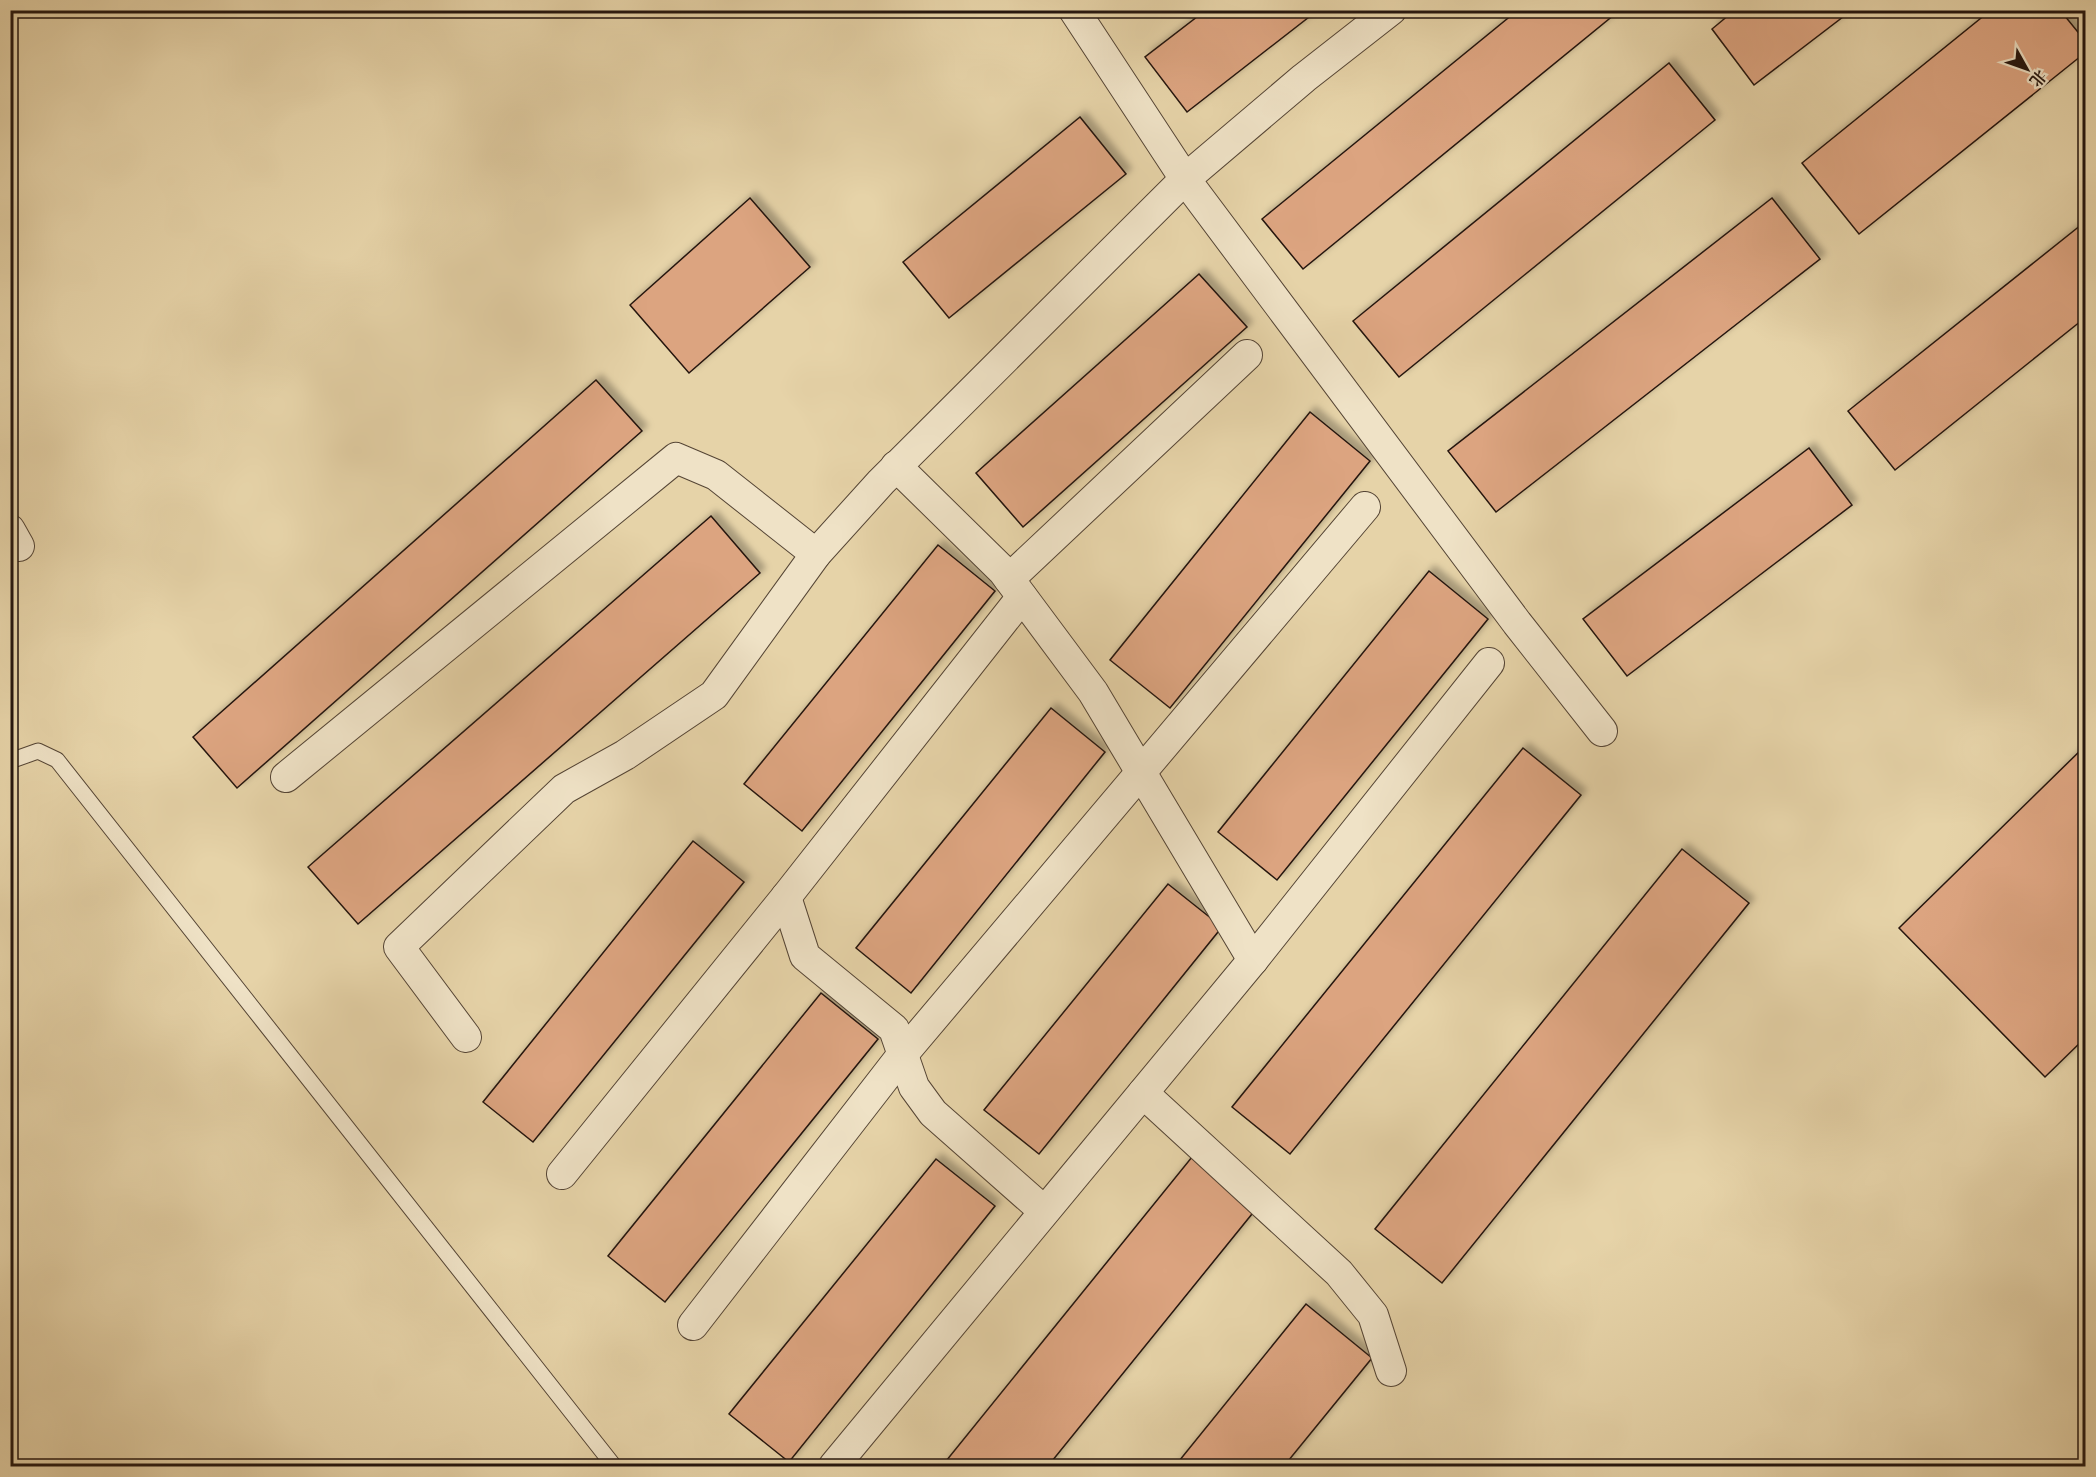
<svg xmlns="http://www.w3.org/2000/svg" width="2096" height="1477" font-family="Vollkorn,'Noto Serif SC',serif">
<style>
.building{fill:#dca480;stroke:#25160f;stroke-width:1.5;filter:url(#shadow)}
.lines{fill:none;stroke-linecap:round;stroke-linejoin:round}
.service-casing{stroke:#554535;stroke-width:17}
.minor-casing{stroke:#554535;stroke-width:32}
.service{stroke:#efe2c6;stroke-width:15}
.minor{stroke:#efe2c6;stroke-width:30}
</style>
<defs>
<filter id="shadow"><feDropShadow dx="5.5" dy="-5.5" stdDeviation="3" flood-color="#0004"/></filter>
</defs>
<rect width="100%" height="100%" fill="#e6d3a8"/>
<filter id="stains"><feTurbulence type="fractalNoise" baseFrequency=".00333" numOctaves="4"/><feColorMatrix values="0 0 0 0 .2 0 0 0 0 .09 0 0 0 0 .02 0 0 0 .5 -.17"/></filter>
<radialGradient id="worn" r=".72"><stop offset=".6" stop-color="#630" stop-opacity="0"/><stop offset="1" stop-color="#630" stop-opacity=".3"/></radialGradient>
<g class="building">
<path d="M1206 10H1318L1187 112 1145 57Z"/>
<path d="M1518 10H1620L1303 269 1262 219Z"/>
<path d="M1735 10H1852L1754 85 1712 29Z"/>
<path d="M1991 10H2060L2086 42V52L1859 234 1802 163Z"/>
<path d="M1669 63 1715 120 1399 377 1353 321Z"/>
<path d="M1080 117 1126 174 949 318 903 262Z"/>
<path d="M750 198 810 267 689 373 630 305Z"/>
<path d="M1772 198 1820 259 1496 512 1448 451Z"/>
<path d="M2086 221V317L1895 470 1848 411Z"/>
<path d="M1199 274 1247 327 1023 527 976 473Z"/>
<path d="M596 380 642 431 237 788 193 737Z"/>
<path d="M1310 412 1370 461 1170 708 1110 660Z"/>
<path d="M1809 448 1852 505 1627 676 1583 619Z"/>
<path d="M711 516 760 573 358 924 308 867Z"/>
<path d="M938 545 995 591 802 831 744 784Z"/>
<path d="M1429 571 1488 619 1277 880 1218 832Z"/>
<path d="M1051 708 1105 752 911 993 856 948Z"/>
<path d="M2086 745V1037L2045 1077 1899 928Z"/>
<path d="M1523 748 1581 795 1290 1154 1232 1107Z"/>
<path d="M693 841 744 882 533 1142 483 1102Z"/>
<path d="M1682 849 1749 903 1442 1283 1375 1229Z"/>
<path d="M1168 884 1222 927 1039 1154 984 1110Z"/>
<path d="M821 993 878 1039 665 1302 608 1256Z"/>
<path d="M1192 1157 1256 1209 1048 1466H942Z"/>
<path d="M936 1159 995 1206 789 1462 729 1414Z"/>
<path d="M1306 1304 1372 1358 1284 1466H1175Z"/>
</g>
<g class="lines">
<defs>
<path id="service" d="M10 761 38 751 57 760 614 1466"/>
<g id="minor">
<path d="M1074 10 1185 179 1517 623 1602 731"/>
<path d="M896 466 1003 571 1093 692 1253 960"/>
<path d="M10 530 19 546"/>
<path d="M1009 579 1247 355"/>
<path d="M286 777 676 458 716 475 816 554"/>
<path d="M786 897 805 956 894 1029 914 1087 933 1113 1044 1211"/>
<path d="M466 1037 399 947 564 789 625 755 714 695 816 554 881 482 1185 179 1304 78 1391 10"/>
<path d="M1143 1093 1339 1273 1373 1315 1391 1371"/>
<path d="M562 1174 786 897 1022 597"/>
<path d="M693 1325 903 1054 1365 507"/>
<path d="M834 1466 1253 960 1489 663"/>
</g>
</defs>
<use href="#service" class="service-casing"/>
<use href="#minor" class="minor-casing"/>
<use href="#service" class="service"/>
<use href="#minor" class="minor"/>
</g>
<rect width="2096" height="1477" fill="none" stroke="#e6d3a8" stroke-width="36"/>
<rect x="12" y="12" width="2072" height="1453" fill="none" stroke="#25160f" stroke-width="3"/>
<rect x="18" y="18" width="2060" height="1441" fill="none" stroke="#25160f" stroke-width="1.5"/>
<g transform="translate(2027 69) rotate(130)" stroke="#efe2c6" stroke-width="4.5" paint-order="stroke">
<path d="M0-4.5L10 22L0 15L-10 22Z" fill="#25160f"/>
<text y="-9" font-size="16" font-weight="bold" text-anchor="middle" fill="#25160f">北</text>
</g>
<rect width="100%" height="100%" filter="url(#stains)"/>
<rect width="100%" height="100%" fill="url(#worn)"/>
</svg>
